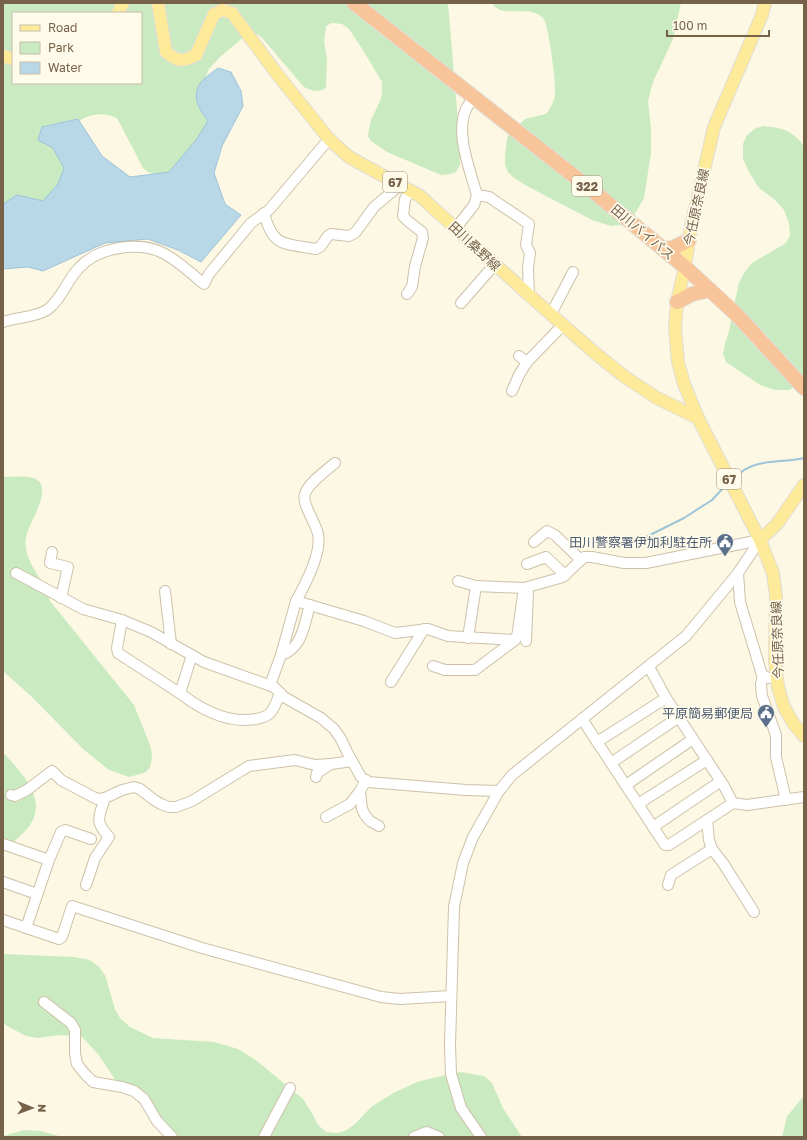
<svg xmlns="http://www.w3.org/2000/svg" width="807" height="1140" font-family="'Golos Text','Noto Sans JP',sans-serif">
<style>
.green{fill:#caebc2;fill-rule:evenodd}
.water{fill:#b8d7e7;stroke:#9dc4d9}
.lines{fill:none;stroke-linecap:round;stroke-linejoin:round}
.stream{stroke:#9dc4d9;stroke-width:2}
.minor-casing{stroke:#cec1aa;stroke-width:12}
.major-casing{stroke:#e1dcd7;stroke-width:14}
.highway-casing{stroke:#e1dcd7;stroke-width:16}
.minor{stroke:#fff;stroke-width:10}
.major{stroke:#fdeb9a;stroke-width:12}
.highway{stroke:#f8c499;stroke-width:14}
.labels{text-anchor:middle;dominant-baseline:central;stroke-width:3.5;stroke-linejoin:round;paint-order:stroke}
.shield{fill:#fffbea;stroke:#9f8f79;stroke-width:1}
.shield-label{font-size:12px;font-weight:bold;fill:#766149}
.street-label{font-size:13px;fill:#766149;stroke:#fffbea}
.service-label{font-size:13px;fill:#4e5e75;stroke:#fffbea;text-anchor:end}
</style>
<rect width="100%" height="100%" fill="#fdf8e3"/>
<g class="green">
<path d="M3 3H448L460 145V165L456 172 451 174 441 175 387 152 371 141 368 136 369 129 371 120 381 99 382 91V82L361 47 349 29 342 24 332 23 326 26 324 41 327 58 326 88C319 93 311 91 304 87L263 39 257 34 245 36 220 57 209 69 203 82 211 126 202 157C186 165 158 184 143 168L117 118C104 112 91 113 79 121L75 189 3 218ZM13 13H141V83H13Z"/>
<path d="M492 3H681L673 39 653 82 648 101 651 129V153L644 198 633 217 623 225 611 226 592 220 525 185 514 178 508 172 505 165V156L507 138 511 132 525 119 546 114C551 107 554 102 555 94 556 83 549 25 543 18 528 3 502 20 492 3Z"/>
<path d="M764 126C783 128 792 130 804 146V382L789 390H775L760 385 726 362 723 354 725 344 729 331 735 301 739 283 744 273 752 263 786 243 790 235 789 224 784 210 775 200 759 188 749 172 743 159V144L747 135 756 128Z"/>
<path d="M3 477C11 477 20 476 28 477 58 480 32 518 27 533 26 538 25 543 26 548 27 560 37 573 43 584 46 589 48 595 50 601L134 705 150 745 152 754 151 764 149 769 144 773 129 777 109 770 83 749 32 697 3 671Z"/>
<path d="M3 752C21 773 51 800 27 829 19 837 11 845 3 853Z"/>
<path d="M3 954 74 957 90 960 99 967 105 975 115 1009 120 1018 130 1027 153 1038 214 1042 238 1049 257 1061 303 1099 312 1113 318 1125 326 1132 337 1133 345 1131 355 1124 371 1107 395 1092 420 1081 460 1072 484 1076 492 1083 503 1108 522 1137H175L116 1081 98 1054 82 1037 61 1035 37 1038 26 1036 7 1026 3 1023Z"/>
<path d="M804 1096V1137H782L787 1116Z"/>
<path d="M25 1130 40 1131 63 1137H3V1136Z"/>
</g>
<path class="water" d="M218 68 231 72 241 91 243 106 222 146 214 173 225 204 241 215 201 262 178 250 148 239 105 243 43 271 28 267 3 269V204L17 195 43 201 58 184 64 168 53 148 38 140 42 127 78 119 102 156 130 177 169 172 196 140 208 121C204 115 198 108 197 101 193 84 206 77 218 68Z"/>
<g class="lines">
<g class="stream">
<path d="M734 478C756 457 777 464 804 458"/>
<path d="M594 540H635L646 537 684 518 712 500 726 485"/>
</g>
<defs>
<g id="minor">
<path d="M477 195 489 197 529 224 526 245 530 253 528 268 529 295"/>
<path d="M264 213C273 248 284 243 316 249L320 247 328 236 331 234 349 236 355 233 374 207 400 185"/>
<path d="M456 228 474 205 477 195C470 170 454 131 467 107 469 104 472 101 474 97"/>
<path d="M407 294 412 287 415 266 423 238 422 232 409 222 403 216 405 199 411 191"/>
<path d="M461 303 495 264"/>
<path d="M551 314 573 272"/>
<path d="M3 322C17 317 33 318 47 310 60 301 67 281 78 269 97 247 140 240 165 254 179 262 192 274 204 284L209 274 251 223 269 210 329 139"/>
<path d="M519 356 527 362"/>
<path d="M512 391 519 375 527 362 563 325"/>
<path d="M534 542 547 531 555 535 581 560"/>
<path d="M52 552 50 563 68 567 61 598"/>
<path d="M527 564 546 557 565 575"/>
<path d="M16 573 83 609 122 620 151 632 204 662 274 687 284 697 321 718 334 729 341 739 348 754 361 777 368 782 466 790 499 791"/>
<path d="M738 573 740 602 762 675 766 677 769 678"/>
<path d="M458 581 476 586"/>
<path d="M165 591 171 644"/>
<path d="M296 601C305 585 322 553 318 534 316 523 301 503 305 494 308 483 327 470 335 463"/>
<path d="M122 620 117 648 118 653 181 694"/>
<path d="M468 638 476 586 524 588"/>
<path d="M526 641 528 593"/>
<path d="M192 655 181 690V694C202 710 229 724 256 719 261 718 267 717 270 713 275 708 277 700 280 693"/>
<path d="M281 655C303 648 304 624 310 605"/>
<path d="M433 666 445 670H475L515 640"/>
<path d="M649 667 666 698 724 786 733 803"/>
<path d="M763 676 761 684 762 696 776 735V757L786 800"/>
<path d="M391 682 424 629"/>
<path d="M270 685 281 655 296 601 364 621 395 633 428 629 448 636 515 640 517 637 524 588 563 577 584 557H592L624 563H646L760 540"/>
<path d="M582 719 665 845H669L733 803 747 805 804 797"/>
<path d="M597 742 666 698"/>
<path d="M611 763 679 717"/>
<path d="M316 777 317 773 331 764 352 761"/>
<path d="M366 780 360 791 362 809 365 815 370 821 379 826"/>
<path d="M626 785 693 739"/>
<path d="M11 795 15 796 27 790 52 771 61 780 97 799 105 798"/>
<path d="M638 804 707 760"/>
<path d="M326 817 350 804 360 791"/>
<path d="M707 820 709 840 712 849 723 863 754 912"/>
<path d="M653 827 721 781"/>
<path d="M3 844 49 860 26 928"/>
<path d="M49 860 61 832 65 830 91 839"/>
<path d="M3 882 37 894"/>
<path d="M86 885 95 858 109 837C94 821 99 817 105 798L122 790 134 787 140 789 154 800 161 804 169 807H176L192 801 249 766 295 760 315 765 331 764"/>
<path d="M668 885 671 875 712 849"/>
<path d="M3 920 59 939 62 937 72 906 202 948 381 997 400 999 451 996"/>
<path d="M44 1002 71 1023 75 1030V1054L77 1064 85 1074 93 1082 122 1087 134 1091 144 1099 157 1121 172 1137"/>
<path d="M264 1137 290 1088"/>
<path d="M414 1137 427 1132 439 1137"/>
<path d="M481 1137 461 1108 451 1074 450 1045 454 907 463 863 473 837 499 791 512 775 686 636 738 573 760 540"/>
</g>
<g id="major">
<path d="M158 3 166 52C178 62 182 62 196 55L214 14 222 10 232 13 277 74 329 139 349 157 420 196 529 295 595 353 625 377 657 398 698 418"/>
<path d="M765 3 762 15 714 127 691 226 685 267 677 302 675 328 678 362 684 384 698 418 760 540 773 573 776 596 775 661 778 687 784 707 793 723 804 736"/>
<path d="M118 13 123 3"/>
<path d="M3 56 13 59"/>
<path d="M760 540 777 524 804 485"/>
</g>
<g id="highway">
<path d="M354 3 593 191 685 267 738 316 804 388"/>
<path d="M663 249 673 248 689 240"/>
<path d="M677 302 692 294 710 290"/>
</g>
</defs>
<use href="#minor" class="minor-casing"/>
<use href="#major" class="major-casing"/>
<use href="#highway" class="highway-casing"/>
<use href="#minor" class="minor"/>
<use href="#major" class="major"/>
<use href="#highway" class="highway"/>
</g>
<defs>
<symbol id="civic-pin" viewBox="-11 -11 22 30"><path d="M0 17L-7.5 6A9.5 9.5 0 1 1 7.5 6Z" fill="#5c6f8a" stroke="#fffbea"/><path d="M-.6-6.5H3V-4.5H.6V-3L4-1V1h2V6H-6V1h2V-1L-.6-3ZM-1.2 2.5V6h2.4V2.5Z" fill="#fff"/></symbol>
</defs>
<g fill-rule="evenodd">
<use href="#civic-pin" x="715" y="532" width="20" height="27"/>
<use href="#civic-pin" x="756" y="703" width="20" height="27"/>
</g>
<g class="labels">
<g class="shield">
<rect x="383" y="172" width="24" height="20" rx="3"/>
<rect x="572" y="176" width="30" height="20" rx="3"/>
<rect x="717" y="469" width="24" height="20" rx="3"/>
</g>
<g class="shield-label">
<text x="395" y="182">67</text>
<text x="587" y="186">322</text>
<text x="729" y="479">67</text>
</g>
<g class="street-label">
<text transform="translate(696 207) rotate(-78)">今任原奈良線</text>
<text transform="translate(643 232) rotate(40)">田川バイパス</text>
<text transform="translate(475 246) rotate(43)">田川桑野線</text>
<text transform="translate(777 640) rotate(-92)">今任原奈良線</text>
</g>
<g class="service-label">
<text x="712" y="542">田川警察署伊加利駐在所</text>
<text x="753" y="713">平原簡易郵便局</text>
</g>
</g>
<rect width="807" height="1140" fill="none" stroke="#766149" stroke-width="8"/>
<rect x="12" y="12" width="130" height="72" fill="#fffbea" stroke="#c8bdaa"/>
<rect x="20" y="25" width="20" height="6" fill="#fdeb9a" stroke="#c8bdaa"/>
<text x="48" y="32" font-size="12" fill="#766149">Road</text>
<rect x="20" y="42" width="20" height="12" fill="#caebc2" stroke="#c8bdaa"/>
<text x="48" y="52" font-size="12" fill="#766149">Park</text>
<rect x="20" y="62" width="20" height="12" fill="#b8d7e7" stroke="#c8bdaa"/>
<text x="48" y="72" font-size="12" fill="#766149">Water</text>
<g transform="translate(32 1108) rotate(91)" stroke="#fffbea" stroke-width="3" paint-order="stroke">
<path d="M0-3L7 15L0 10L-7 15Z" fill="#766149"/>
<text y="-6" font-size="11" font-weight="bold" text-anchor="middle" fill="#766149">N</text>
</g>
<path d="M667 30v6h102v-6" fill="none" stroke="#766149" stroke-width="2"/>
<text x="673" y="30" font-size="12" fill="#766149" stroke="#fffbea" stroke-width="3" paint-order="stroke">100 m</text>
</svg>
